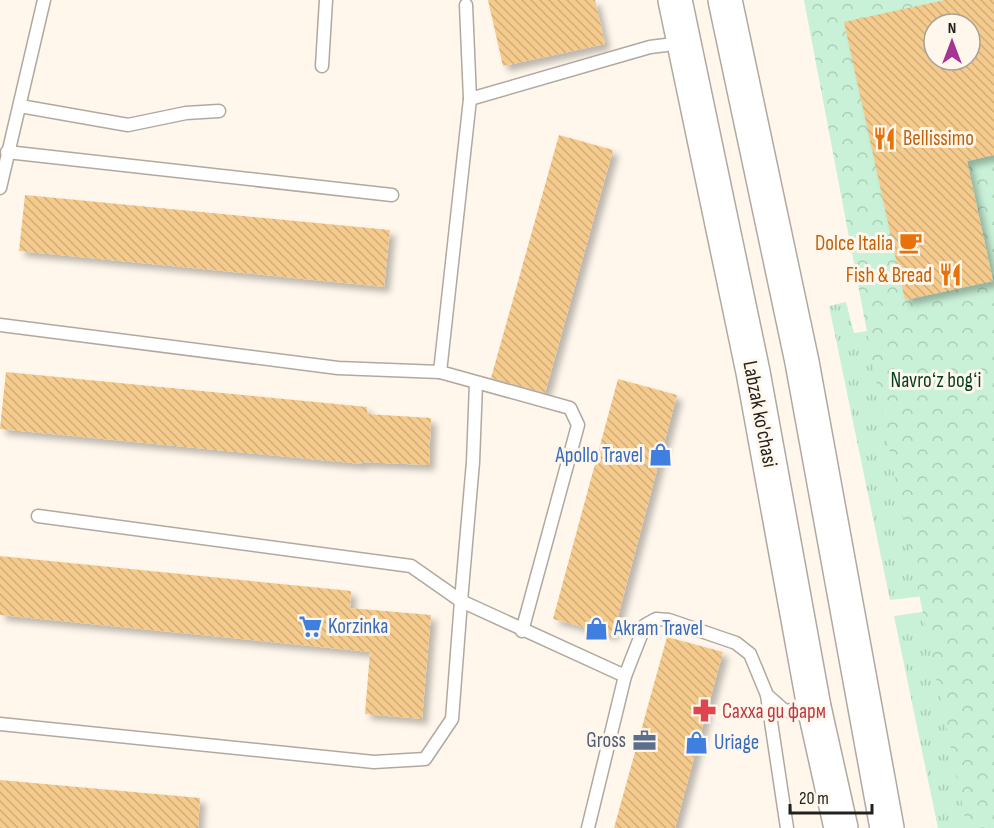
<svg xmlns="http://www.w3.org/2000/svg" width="994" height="828" font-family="'Sofia Sans Condensed',sans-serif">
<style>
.grass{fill:url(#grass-tufts)}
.park{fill:url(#park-crowns);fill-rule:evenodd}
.building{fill:url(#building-back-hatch);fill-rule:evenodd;filter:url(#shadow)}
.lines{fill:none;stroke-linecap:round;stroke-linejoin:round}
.service-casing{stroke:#b0a99f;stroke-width:15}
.secondary-casing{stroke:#b0a99f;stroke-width:36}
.service{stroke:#fff;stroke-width:12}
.secondary{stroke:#fff;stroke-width:33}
.labels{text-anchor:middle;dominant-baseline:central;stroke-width:6;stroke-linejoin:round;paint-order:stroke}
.food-label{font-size:21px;fill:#c56008;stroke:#fff7ec;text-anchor:end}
.park-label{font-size:21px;fill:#033e24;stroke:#fff7ec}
.street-label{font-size:21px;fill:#23211d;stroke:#fff7ec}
.shop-label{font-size:21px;fill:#366cbe;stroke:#fff7ec;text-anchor:start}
.health-label{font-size:21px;fill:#be3a42;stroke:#fff7ec;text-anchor:start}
.service-label{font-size:21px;fill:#4e5e75;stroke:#fff7ec;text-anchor:end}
</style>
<defs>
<pattern id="grass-tufts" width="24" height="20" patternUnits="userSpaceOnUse" patternTransform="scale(1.5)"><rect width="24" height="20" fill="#c8f1d7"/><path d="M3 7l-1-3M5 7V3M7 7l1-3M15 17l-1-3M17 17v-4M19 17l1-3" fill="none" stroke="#acceb8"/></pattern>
<pattern id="park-crowns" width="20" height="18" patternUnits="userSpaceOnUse" patternTransform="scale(1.5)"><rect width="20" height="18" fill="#c8f1d7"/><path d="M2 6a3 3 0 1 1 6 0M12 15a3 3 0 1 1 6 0" fill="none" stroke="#acceb8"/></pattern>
<pattern id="building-back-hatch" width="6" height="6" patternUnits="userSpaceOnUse" patternTransform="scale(1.5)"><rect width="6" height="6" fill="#f4ca8d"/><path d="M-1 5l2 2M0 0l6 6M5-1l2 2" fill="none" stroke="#d1ad79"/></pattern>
<filter id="shadow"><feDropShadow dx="5.5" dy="5.5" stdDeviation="3" flood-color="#0004"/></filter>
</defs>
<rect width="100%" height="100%" fill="#fff7ec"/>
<g class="grass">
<path d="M846 302 854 333 868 331 932 595 890 600 829 306Z"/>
<path d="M935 610 994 828H938L894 616Z"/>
</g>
<path class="park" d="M804 0H994V828H967L889 448ZM934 24H970V60H934Z"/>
<g class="building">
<path d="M488 0H595L605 44 503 66Z"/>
<path d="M945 0H994V155L967 161 993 281 905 300 844 22ZM934 24H970V60H934Z"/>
<path d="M559 135 613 150 545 393 491 378Z"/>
<path d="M25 195 390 230 384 287 19 251Z"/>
<path d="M6 372 367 407V414L431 418 429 465 362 462V464L0 429Z"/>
<path d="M618 379 677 395 613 635 553 619Z"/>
<path d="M0 556 351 591 350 608 431 615 422 719 365 714 370 652 0 615Z"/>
<path d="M667 637 723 652 675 828H614Z"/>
<path d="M0 780 200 798 198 828H0Z"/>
</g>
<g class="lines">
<defs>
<g id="service">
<path d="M466 5 470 99"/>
<path d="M322 66 326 0"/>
<path d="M20 106 128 125 186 113 219 111"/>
<path d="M7 152 392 195"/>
<path d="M0 188 44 0"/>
<path d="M0 325 338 368 440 372 570 408 578 425 522 631"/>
<path d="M440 372 470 99 650 47 682 43"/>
<path d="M476 383 473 462 461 601 625 676 645 625 656 619 669 620 736 643 750 654 767 695 785 711 813 707"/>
<path d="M767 695 787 828"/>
<path d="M0 724 374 762 425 759 452 719 461 601 411 566 38 516"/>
<path d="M588 828 625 676"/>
</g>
<g id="secondary">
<path d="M675 0 753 372 814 707 841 828"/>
<path d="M725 0 802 362 887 828"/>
</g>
</defs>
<use href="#service" class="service-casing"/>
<use href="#secondary" class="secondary-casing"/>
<use href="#service" class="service"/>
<use href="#secondary" class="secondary"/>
</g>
<defs>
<symbol id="restaurant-bare" viewBox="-9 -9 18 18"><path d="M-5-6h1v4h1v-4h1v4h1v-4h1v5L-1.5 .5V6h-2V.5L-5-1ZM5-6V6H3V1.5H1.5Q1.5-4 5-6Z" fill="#e8710a" stroke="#fff7ec" stroke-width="2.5" paint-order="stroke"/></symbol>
<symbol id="cafe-bare" viewBox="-9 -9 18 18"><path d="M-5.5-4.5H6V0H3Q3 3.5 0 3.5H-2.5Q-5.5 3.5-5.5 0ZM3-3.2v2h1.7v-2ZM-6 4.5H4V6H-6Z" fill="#e8710a" stroke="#fff7ec" stroke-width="2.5" paint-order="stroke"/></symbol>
<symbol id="shop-bare" viewBox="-9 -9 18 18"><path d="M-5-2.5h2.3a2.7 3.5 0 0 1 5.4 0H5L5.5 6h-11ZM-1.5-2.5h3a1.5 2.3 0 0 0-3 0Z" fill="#3f7fe0" stroke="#fff7ec" stroke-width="2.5" paint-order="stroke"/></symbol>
<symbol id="supermarket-bare" viewBox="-9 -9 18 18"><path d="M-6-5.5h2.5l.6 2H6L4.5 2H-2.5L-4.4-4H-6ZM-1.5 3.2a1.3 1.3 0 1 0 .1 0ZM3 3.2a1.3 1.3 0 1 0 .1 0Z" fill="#3f7fe0" stroke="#fff7ec" stroke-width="2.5" paint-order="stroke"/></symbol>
<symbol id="pharmacy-bare" viewBox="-9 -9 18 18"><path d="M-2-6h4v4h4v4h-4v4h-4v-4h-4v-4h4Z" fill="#e0444e" stroke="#fff7ec" stroke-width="2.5" paint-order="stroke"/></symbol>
<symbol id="office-bare" viewBox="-9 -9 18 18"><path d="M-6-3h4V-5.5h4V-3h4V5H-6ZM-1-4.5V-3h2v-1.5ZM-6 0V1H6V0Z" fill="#5c6f8a" stroke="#fff7ec" stroke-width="2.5" paint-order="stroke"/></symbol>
</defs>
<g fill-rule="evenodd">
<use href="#restaurant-bare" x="868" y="122" width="33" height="33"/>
<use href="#cafe-bare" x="894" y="226" width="33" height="33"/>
<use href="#restaurant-bare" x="934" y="258" width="33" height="33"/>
<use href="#shop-bare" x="644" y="438" width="33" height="33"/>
<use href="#supermarket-bare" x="294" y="610" width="33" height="33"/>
<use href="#shop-bare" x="580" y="612" width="33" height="33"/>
<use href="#pharmacy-bare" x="688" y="694" width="33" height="33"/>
<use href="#office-bare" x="628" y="724" width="33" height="33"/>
<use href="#shop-bare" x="680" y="726" width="33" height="33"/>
</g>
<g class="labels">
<g class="food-label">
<text x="903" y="138" text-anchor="start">Bellissimo</text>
<text x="893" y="243">Dolce Italia</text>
<text x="932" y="275">Fish &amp; Bread</text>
</g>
<g class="park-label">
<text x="936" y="380">Navroʻz bogʻi</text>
</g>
<g class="street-label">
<text transform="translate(760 414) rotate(79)">Labzak ko'chasi</text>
</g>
<g class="shop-label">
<text x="643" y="455" text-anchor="end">Apollo Travel</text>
<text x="328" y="626">Korzinka</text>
<text x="614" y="628">Akram Travel</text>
<text x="714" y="742">Uriage</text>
</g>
<g class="health-label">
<text x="722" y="711">Сахха ди фарм</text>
</g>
<g class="service-label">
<text x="626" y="740">Gross</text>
</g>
</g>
<g transform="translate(952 42)"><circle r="28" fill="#fff7ec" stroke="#a7a199" stroke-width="1.5"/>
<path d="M0-4.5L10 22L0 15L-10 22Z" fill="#a53592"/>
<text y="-9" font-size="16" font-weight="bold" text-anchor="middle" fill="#23211d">N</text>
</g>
<path d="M790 804v9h82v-9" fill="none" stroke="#23211d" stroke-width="3"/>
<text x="799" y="804" font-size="18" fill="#23211d" stroke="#fff7ec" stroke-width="4.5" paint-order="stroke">20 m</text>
</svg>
